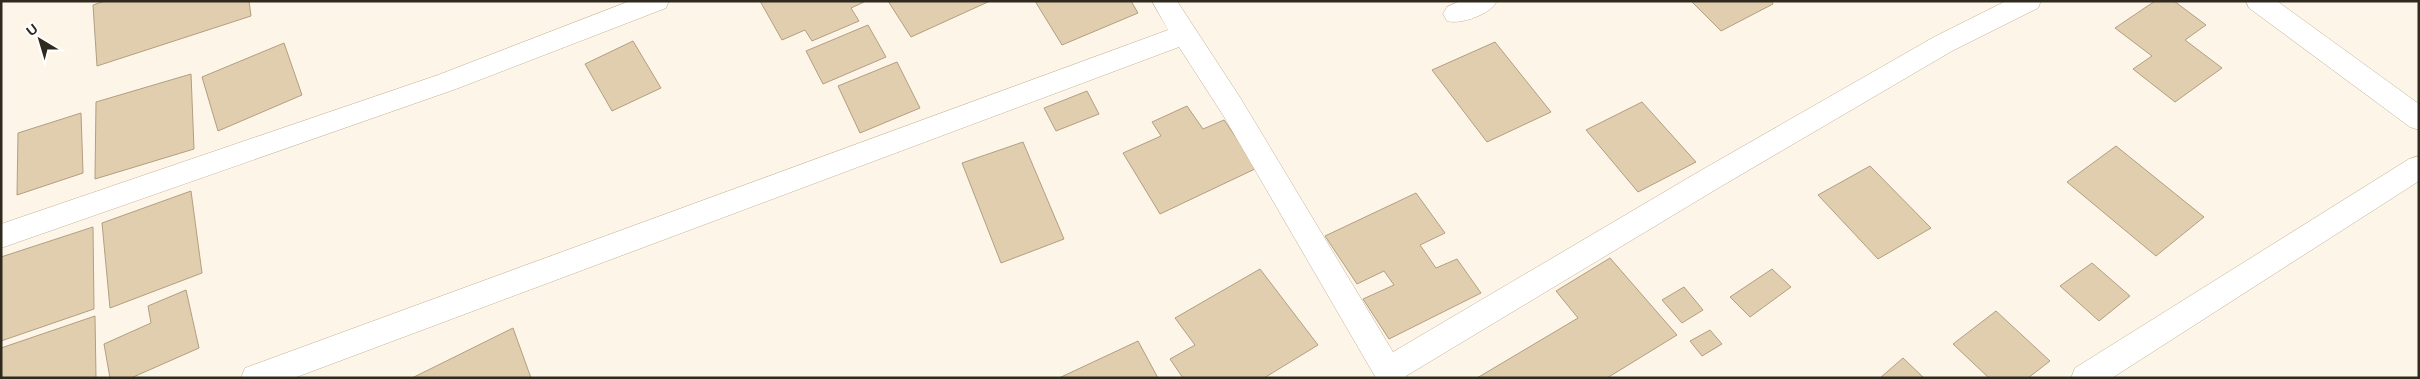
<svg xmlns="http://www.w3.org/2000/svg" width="2420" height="379" font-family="Helvetica,sans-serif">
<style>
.building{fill:#e1ceaf;stroke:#b29f81}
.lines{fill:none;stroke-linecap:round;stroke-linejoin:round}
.minor-casing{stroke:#c3b192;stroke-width:1}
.minor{fill:#fff;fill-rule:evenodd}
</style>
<rect width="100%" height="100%" fill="#fdf5e8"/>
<g class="building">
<path d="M105 1H249L251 16 97 66 93 5Z"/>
<path d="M760 1H864V2L851 8 859 21 812 41 805 30 782 40Z"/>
<path d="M888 1H990L911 37Z"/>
<path d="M1035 1H1131L1138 13 1062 45Z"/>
<path d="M1691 1H1771L1773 4 1721 31Z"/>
<path d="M2155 1H2174L2206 25 2185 40 2222 68 2175 102 2133 69 2152 56 2115 28Z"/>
<path d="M868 25 886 57 823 84 806 51Z"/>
<path d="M633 41 661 88 612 111 585 64Z"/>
<path d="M1495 42 1551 112 1487 142 1432 70Z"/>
<path d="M284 43 302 95 218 131 202 77Z"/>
<path d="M897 62 920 108 860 133 838 86Z"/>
<path d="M191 74 194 149 95 179 96 102Z"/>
<path d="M1087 91 1099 114 1056 131 1044 108Z"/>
<path d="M1642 102 1696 162 1638 192 1586 130Z"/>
<path d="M1187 106 1203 129 1224 120 1257 168 1160 214 1123 153 1161 136 1152 122Z"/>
<path d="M81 113 83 173 17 195 18 133Z"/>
<path d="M1023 142 1064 239 1001 263 962 163Z"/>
<path d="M2116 146 2204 217 2156 256 2067 182Z"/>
<path d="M1870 166 1931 228 1878 259 1818 195Z"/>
<path d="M191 191 202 273 110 308 102 223Z"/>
<path d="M1416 193 1445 233 1420 245 1436 268 1457 259 1481 293 1389 339 1363 299 1394 285 1384 271 1357 284 1325 236Z"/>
<path d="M93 227 94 309 1 341V257Z"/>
<path d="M1610 258 1677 335 1607 378H1477L1578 318 1556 291Z"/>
<path d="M2092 263 2130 296 2099 321 2060 286Z"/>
<path d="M1260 269 1318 345 1264 378H1183L1170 359 1195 345 1175 318Z"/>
<path d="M1772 269 1791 287 1750 317 1730 297Z"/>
<path d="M1684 287 1703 310 1682 323 1662 300Z"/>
<path d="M186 290 199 348 131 378H110L104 344 151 323 148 306Z"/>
<path d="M1996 311 2050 361 2028 378H1989L1953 344Z"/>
<path d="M95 316 96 378H1V348Z"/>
<path d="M513 328 531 378H412Z"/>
<path d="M1710 330 1722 344 1702 356 1690 341Z"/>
<path d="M1138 341 1158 378H1059Z"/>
<path d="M1903 358 1924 378H1880Z"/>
</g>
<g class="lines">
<defs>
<g id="minor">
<path d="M630 1H669L666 8 456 89 1 248V224L438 75Z"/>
<path d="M1152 1H1177L1241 99 1393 352 1700 171 1934 37 2006 1H2041L2038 8 1952 51 1720 187 1406 376 1407 378H1376L1223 115 1179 47 294 378H241L245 368 256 364 1168 30Z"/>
<path d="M1460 1H1497C1491 14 1461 25 1447 21L1443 14 1447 7Z"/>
<path d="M2246 1H2277L2419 104V130L2410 127 2249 8Z"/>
<path d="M2419 156V181L2112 378H2071L2075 368 2409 159Z"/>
</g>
</defs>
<use href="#minor" class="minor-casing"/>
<use href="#minor" class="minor"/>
</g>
<rect width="2420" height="379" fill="none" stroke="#30291d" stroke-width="5"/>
<g transform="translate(40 40) rotate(322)" stroke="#ffffff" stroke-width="4" paint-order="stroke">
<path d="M0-4L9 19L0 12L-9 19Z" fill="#30291d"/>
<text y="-8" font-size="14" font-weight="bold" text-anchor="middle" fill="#30291d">U</text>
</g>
</svg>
